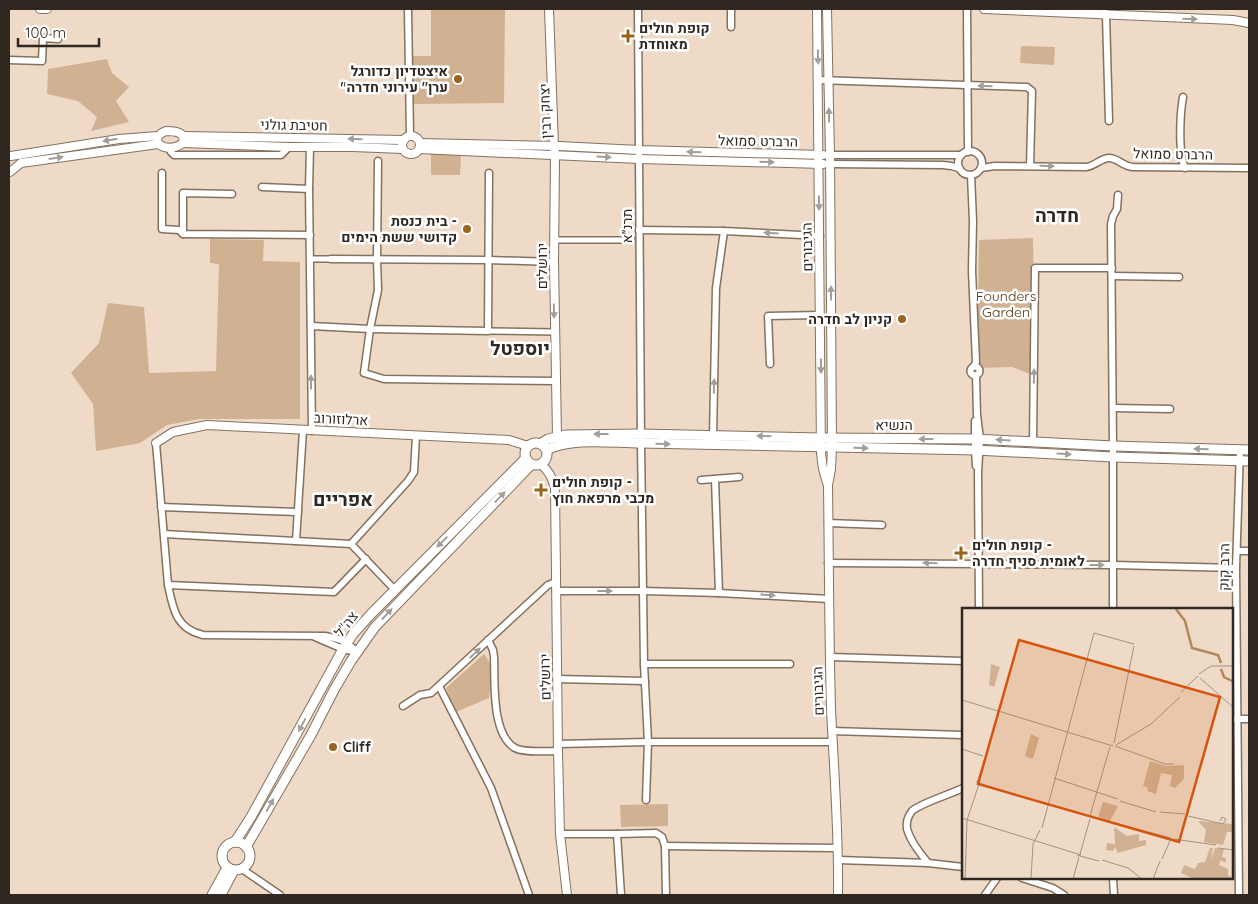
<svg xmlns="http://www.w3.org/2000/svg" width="1258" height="904" font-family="Quicksand,Heebo,sans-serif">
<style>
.green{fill:#d0b292}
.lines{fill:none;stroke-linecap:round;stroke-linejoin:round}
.pedestrian-casing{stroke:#847260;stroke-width:8}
.minor-casing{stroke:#847260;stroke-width:9}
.tertiary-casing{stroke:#847260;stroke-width:10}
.secondary-casing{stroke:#847260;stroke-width:11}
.pedestrian{stroke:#fff;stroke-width:5}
.minor{stroke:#fff;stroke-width:6}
.tertiary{stroke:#fff;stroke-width:8}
.secondary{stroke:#fff;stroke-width:9}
.oneway{fill:#a29e9b}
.poi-dot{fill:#9a641d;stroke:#fff;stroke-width:2}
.labels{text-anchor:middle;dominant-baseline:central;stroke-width:5;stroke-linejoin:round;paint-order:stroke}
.poi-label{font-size:14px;font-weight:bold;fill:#302820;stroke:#fff;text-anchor:start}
.street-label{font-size:14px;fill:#302820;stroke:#fff}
.park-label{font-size:14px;fill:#523510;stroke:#fff}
.district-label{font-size:19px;font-weight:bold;fill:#302820;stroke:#fff}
.inset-river{fill:none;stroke:#b2895b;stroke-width:2.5}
.inset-road{fill:none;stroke:#a29384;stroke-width:1}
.view{fill:#d6540e;fill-opacity:0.15;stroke:#d6540e;stroke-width:2.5}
.inset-edge{fill:none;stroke:#302820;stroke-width:2.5}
</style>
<rect width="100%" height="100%" fill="#eedac6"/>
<g class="green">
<path d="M431 9H505L504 103 412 104 413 56H431Z"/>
<path d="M1021 46 1055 47 1054 65 1020 63Z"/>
<path d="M107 59 112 73 129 87 116 101 129 122 91 131 97 117 78 101 47 94 48 69Z"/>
<path d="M431 153 461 154 460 175H431Z"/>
<path d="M1033 238 1035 376 1012 367 977 368 979 240Z"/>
<path d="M210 239 264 240 263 261 300 262V419H199L167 425 140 443 96 451 93 404 71 373 99 343 108 303 144 307 149 373 216 371 219 264 210 263Z"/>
<path d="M484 654C495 666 491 683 489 698L456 712 446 688Z"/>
<path d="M668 804V826L621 827 620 805Z"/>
</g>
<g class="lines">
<defs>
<g id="pedestrian">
<path d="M554 240H632"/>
<path d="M310 259H331"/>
<path d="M488 331 555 332"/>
</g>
<g id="minor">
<path d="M408 9 410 136"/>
<path d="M638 9 641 443 644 664 648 742 646 800"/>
<path d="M731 9V27"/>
<path d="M967 9 968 152"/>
<path d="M1103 9 1106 15 1109 121"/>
<path d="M9 60 42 61 43 38 58 39"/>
<path d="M818 80 1027 87 1032 91 1030 166"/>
<path d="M1183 97C1180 114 1178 153 1185 168"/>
<path d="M310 147 309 189 312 431"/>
<path d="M169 148 171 152 174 155H281L289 147"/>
<circle cx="970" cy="163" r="12"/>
<path d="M830 155H961"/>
<path d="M378 161 377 260 378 290 370 329 364 373 384 379 556 381"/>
<path d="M830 164 943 165 951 166 959 168"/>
<path d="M981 168 995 166 1086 167C1095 166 1101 158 1109 158 1118 158 1122 166 1133 167L1249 168"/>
<path d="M162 173V229L179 230 183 234 310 235"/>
<path d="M971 175 973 221 972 271 976 362 974 366"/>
<path d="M262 187 309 189"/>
<path d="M639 230 724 231 820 236"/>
<path d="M183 234V193L232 194"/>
<path d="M331 259 488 260 554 262"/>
<path d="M1112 276 1179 277"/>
<path d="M311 326 370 329 488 331 489 173"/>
<path d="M770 364 768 316 820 315"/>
<circle cx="975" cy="371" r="4.5"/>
<path d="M976 375 977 415 980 439 978 472 979 609"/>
<path d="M1113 408 1170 409"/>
<path d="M975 421V450L976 466"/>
<path d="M713 435 716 288 724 231"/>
<path d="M1033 442 1035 268H1112"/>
<path d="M156 443 168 585C173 609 176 629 203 635L325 636C341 639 346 641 357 652"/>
<path d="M715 479 719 593"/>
<path d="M701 480 739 477"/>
<path d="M161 507 298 512"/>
<path d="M828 523 882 525"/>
<path d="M164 534 351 544"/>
<path d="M296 541 303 430"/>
<path d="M351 544 408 481 414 472 416 436"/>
<path d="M351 544 395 590"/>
<path d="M1237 551H1249"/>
<path d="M828 563 1113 565 1236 568"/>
<path d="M168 585 334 592 366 559"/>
<path d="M556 591H643L719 593 829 599"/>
<path d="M1113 609V446L1111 224 1113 216 1117 209 1118 195"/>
<path d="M315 637 343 649 357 652"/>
<path d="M488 640 493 650 494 657C495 681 491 734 515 748 524 753 547 751 558 751"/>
<path d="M830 657 963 661"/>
<path d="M644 664H790"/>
<path d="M557 679 645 681"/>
<path d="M439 686 491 788 529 895"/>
<path d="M403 706 420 695 431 693 548 585 556 582"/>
<path d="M1232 719H1249"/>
<path d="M832 731 963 735"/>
<path d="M558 744 648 742H833"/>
<path d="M560 834H617L621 895"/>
<path d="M617 834 656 833 662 837 665 846 666 895"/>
<path d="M665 846 837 848"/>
<path d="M839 860 928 863 963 867"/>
<path d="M928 863C920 853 911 842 907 829 906 823 908 816 912 811 921 803 951 794 963 788"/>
<path d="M242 869 280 895"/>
<path d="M1022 878 1053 888 1064 895"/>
<path d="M1113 878 1114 895"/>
<path d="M985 895 997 878"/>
<path d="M1239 895 1236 568 1240 450"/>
</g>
<g id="tertiary">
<path d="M40 9H47"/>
<path d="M549 9 554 146 555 155 554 262 557 436"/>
<path d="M817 9 821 453 823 469 827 483"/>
<path d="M827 9 830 155 832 447 831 469 828 485C829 560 829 634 831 709 834 771 839 833 838 895"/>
<path d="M984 9 1233 20 1249 23"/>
<path d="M166 131C174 131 187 132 183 143 165 156 145 139 166 131Z"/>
<path d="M183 136 404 140"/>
<circle cx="411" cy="145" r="9"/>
<path d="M183 143 289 147H353L403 149"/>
<path d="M420 143 559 146 639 150 823 155"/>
<path d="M419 149 639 159 823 164"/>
<path d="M11 156 119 139 158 136"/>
<path d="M10 172 21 163 158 144"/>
<path d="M156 443 173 432 207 425 509 440 528 446"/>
<path d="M540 464C549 470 552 478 555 488L558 751 560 834 567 895"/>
</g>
<g id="secondary">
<circle cx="536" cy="454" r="11"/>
<path d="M540 444 548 439 566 435 641 434 821 438 975 439 1113 446 1249 450"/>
<path d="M546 450C574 437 610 443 641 443L975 450 1113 457 1249 461"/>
<circle cx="236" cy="856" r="14"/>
<path d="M235 842 251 817 343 649 353 634 371 614 526 458"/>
<path d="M246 847 311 735 334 690 351 661 375 627 532 464"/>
<path d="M212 895 227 868"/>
<path d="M221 895 234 870"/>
</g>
</defs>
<use href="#pedestrian" class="pedestrian-casing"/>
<use href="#minor" class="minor-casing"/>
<use href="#tertiary" class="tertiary-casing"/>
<use href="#secondary" class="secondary-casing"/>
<use href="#pedestrian" class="pedestrian"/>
<use href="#minor" class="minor"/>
<use href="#tertiary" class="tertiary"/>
<use href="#secondary" class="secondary"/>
</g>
<defs><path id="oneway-solid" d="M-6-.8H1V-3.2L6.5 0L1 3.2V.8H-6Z" transform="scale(1.25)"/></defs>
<g class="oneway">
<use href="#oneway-solid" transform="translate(1190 19) rotate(2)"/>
<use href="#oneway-solid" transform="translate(818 57) rotate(89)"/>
<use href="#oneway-solid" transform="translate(985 86) rotate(-179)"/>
<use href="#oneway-solid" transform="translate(829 115) rotate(-91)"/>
<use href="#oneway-solid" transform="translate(355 139) rotate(-179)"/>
<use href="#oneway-solid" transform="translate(110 140) rotate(171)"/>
<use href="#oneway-solid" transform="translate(694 152) rotate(-179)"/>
<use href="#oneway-solid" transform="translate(604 157) rotate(3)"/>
<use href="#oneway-solid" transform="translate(56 158) rotate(-8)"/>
<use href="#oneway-solid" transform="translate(767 162) rotate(2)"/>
<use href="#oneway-solid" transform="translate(1047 166) rotate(1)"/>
<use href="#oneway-solid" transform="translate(819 203) rotate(90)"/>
<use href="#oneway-solid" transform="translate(771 233) rotate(-177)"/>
<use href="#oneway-solid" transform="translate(831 293) rotate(-90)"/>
<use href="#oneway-solid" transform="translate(554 311) rotate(89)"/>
<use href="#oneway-solid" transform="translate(821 366) rotate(90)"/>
<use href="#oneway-solid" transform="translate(1034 376) rotate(-89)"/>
<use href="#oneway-solid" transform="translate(311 382) rotate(-90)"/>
<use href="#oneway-solid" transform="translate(714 386) rotate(-89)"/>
<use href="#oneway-solid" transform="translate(601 434) rotate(-180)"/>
<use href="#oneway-solid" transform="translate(764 436) rotate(-178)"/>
<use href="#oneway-solid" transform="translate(926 439) rotate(-180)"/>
<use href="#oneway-solid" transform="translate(1003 440) rotate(-177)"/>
<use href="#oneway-solid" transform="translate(663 444) rotate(1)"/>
<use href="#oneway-solid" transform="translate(861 448) rotate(1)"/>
<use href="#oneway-solid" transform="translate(1201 449) rotate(-178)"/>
<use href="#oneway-solid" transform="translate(1064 454) rotate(3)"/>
<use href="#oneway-solid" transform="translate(500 497) rotate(-46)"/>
<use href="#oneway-solid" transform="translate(442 542) rotate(135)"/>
<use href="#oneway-solid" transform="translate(930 563) rotate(-179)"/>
<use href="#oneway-solid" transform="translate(1097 565)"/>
<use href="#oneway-solid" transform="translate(605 591)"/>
<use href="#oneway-solid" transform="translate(768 595) rotate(3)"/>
<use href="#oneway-solid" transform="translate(387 614) rotate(-47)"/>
<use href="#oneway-solid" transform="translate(475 653) rotate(-43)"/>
<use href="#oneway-solid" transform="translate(302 725) rotate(118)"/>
<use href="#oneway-solid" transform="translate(270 805) rotate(-61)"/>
</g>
<g class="poi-dot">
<path d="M625.5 28.5h5v5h5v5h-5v5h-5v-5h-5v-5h5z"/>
<circle cx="458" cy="79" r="5"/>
<circle cx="467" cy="229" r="5"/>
<circle cx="902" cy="319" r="5"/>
<path d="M538.5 482.5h5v5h5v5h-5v5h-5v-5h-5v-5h5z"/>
<path d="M958.5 545.5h5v5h5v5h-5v5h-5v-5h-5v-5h5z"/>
<circle cx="333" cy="747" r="5"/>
</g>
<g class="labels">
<g class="poi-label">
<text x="639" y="28">קופת חולים<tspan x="639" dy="16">מאוחדת</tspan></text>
<text x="448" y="71" text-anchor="end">איצטדיון כדורגל<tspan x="448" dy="16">"ערן" עירוני חדרה</tspan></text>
<text x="457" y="221" text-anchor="end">בית כנסת -<tspan x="457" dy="16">קדושי ששת הימים</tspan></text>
<text x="892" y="319" text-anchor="end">קניון לב חדרה</text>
<text x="552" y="482">קופת חולים -<tspan x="552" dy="16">מכבי מרפאת חוץ</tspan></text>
<text x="972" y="545">קופת חולים -<tspan x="972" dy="16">לאומית סניף חדרה</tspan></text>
<text x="343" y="747">Cliff</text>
</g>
<g class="street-label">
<text transform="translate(545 111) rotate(-92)">יצחק רבין</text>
<text transform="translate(294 125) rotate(1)">חטיבת גולני</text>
<text transform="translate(758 141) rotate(1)">הרברט סמואל</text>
<text transform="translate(1173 154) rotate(1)">הרברט סמואל</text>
<text transform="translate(627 226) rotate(-90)">תרנ״א</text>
<text transform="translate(807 247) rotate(-91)">הגיבורים</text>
<text transform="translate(542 266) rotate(-90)">ירושלים</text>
<text transform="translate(341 419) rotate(3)">ארלוזורוב</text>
<text x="894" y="425">הנשיא</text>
<text transform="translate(1224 567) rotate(-89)">הרב קוק</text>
<text transform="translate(346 624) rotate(-52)">צה"ל</text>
<text transform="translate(545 677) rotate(-91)">ירושלים</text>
<text transform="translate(818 691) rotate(-92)">הגיבורים</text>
</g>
<g class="park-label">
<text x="1006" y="296">Founders<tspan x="1006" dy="16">Garden</tspan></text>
</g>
<g class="district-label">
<text x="1057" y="215">חדרה</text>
<text x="520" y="348">יוספטל</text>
<text x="343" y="499">אפריים</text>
</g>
</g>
<g transform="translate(962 608)">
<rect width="271" height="271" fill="#eedac6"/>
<path d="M29 56 38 59 32 79 27 77ZM69 126 77 130 71 151 63 148ZM188 153 204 158 222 157V171L213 180 208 178 210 167 199 165 194 186 185 183 186 180 181 178ZM141 194 156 198 148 213 136 209ZM236 213 271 216V224H265L261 237 242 234 244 222ZM152 219 165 228 177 226V233L184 232V237L156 245 153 239 151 243 144 242 145 235 153 236ZM248 240H251L249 252 253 240 262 241 260 249 264 250V254L258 253 257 257 266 261V267L271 271H232L219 265 222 257 233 261 236 255 243 254Z" fill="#d0b292"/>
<path class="inset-river" d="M214 1 223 13 230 40 256 47 259 55M259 61 262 69 272 74"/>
<path class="inset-road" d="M237 66 249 58H272M238 70 272 100M219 84 236 68M0 92 151 138M152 135 172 38M154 137 189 116 218 89M153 138 203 156H212M0 141 21 148M92 170 156 191M16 172 23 150M17 175 86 197M158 193 194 204M198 204 223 206M128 208 148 139M226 208 261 216 264 211 260 209 258 213M130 209 209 230M0 210 119 247 115 248M80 220 132 25 172 36M211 231 254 237M256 240 272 242M118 246 128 211M118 248 137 253M200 251 208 233M140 252 166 260 180 271M3 271 5 212 18 173 14 174M69 271 71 236 78 222M111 271 117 249M191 271 198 253"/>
<path class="view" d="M57 32 258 89 217 234 16 176Z"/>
<rect width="271" height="271" class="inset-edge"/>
</g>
<rect width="1258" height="904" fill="none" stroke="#302820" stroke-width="20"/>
<path d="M18 38v8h81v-8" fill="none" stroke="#302820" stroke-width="2.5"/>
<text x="25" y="38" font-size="15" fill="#302820" stroke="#ffffff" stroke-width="4" paint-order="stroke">100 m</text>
</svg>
